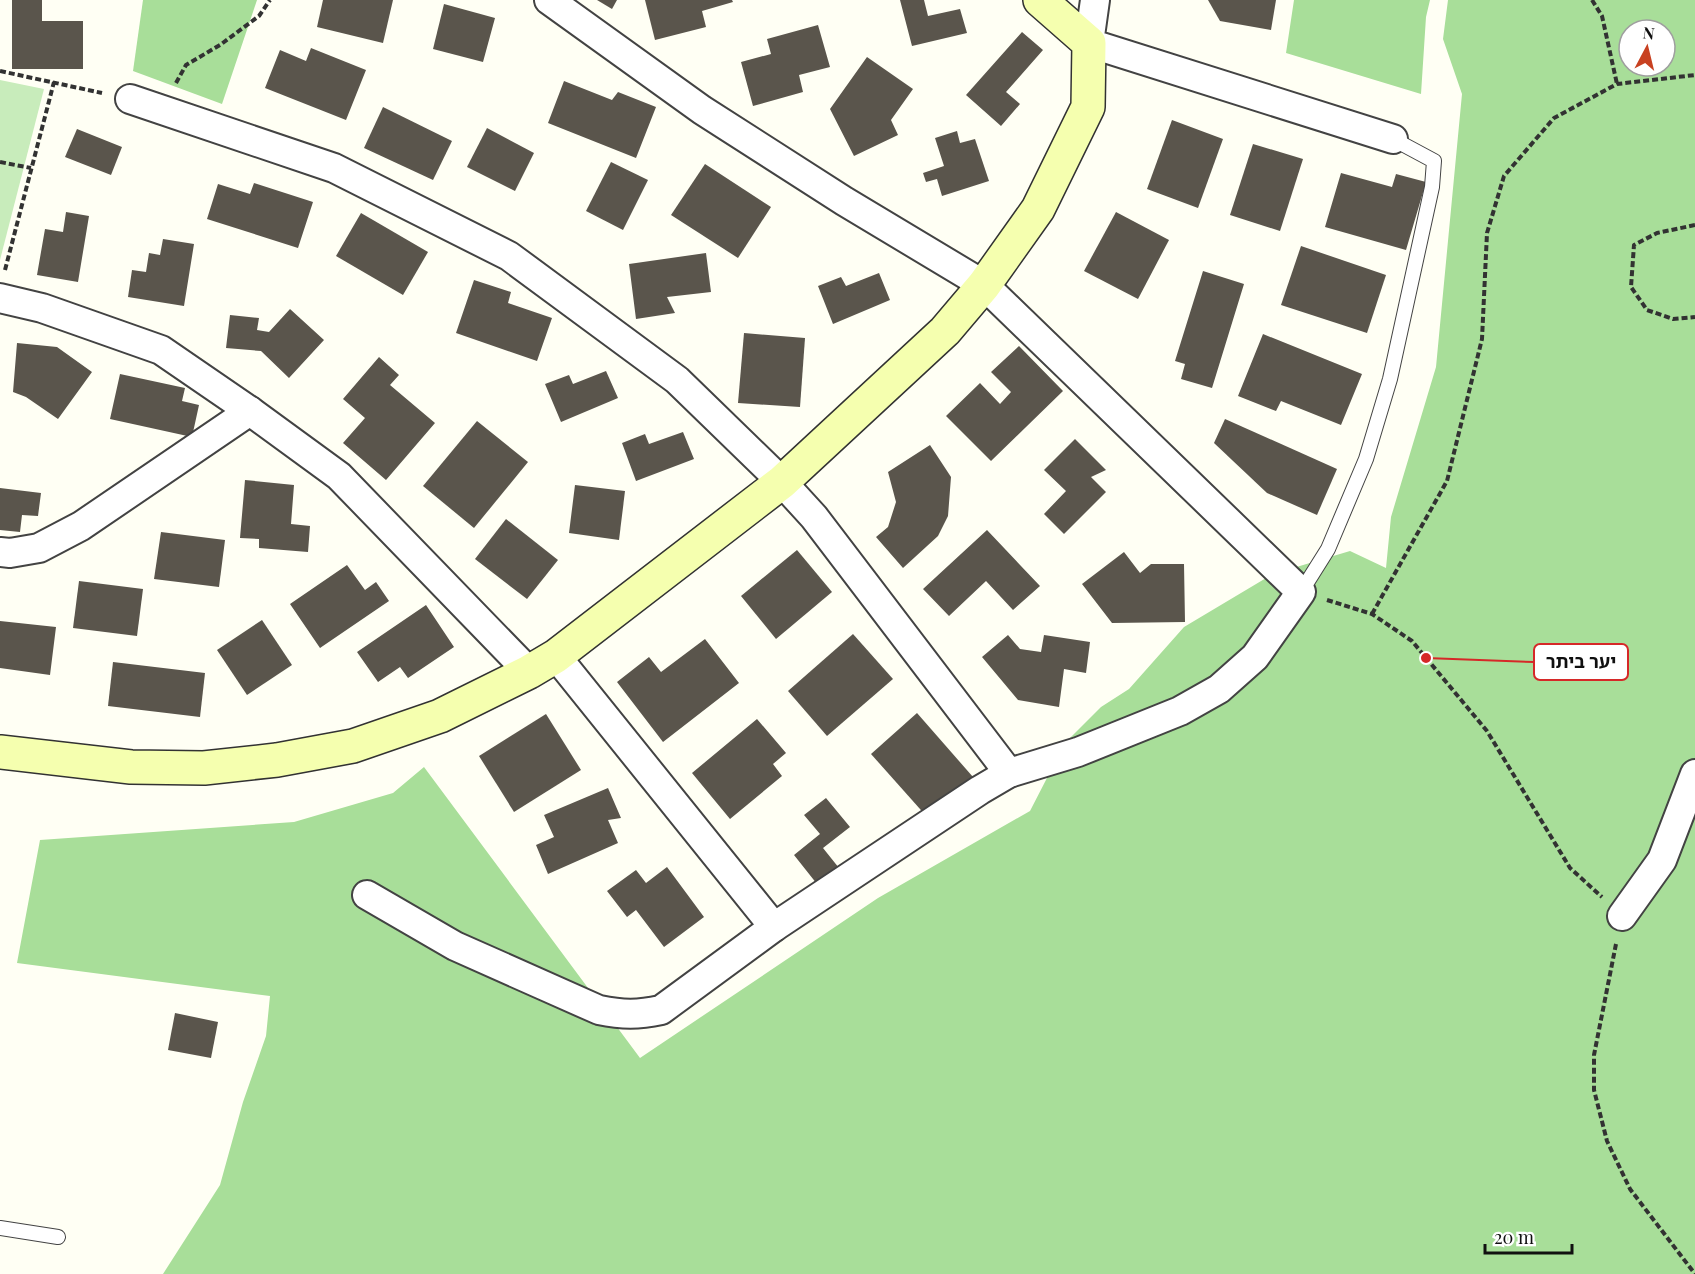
<svg xmlns="http://www.w3.org/2000/svg" width="1695" height="1274" font-family="'Playfair Display','Noto Sans Hebrew',serif">
<style>
.green{fill:#c8ecbb}
.forest{fill:#a8de99;fill-rule:evenodd}
.building{fill:#5a554c}
.lines{fill:none;stroke-linecap:round;stroke-linejoin:round}
.lane-casing{stroke:#434343;stroke-width:16}
.street-casing{stroke:#434343;stroke-width:32}
.secondary-casing{stroke:#323232;stroke-width:36}
.path{stroke:#323232;stroke-width:4;stroke-dasharray:6 3;stroke-linecap:butt}
.lane{stroke:#fff;stroke-width:14}
.street{stroke:#fff;stroke-width:28}
.secondary{stroke:#f5ffaf;stroke-width:33}
.leader{fill:none;stroke:#d62828;stroke-width:2}
.callout-dot{fill:#d62828;stroke:#fff;stroke-width:2}
.callout{fill:#fff;stroke:#d62828;stroke-width:2}
.callout-label{font-size:18px;text-anchor:middle;font-weight:bold;fill:#101010}
</style>
<rect width="100%" height="100%" fill="#fffff4"/>
<path class="green" d="M0 80 44 89 0 260Z"/>
<g class="forest">
<path d="M143 0H257L222 104 133 71Z"/>
<path d="M1294 0H1430L1426 17 1421 94 1286 53Z"/>
<path d="M1448 0H1695V1274H163L220 1185 243 1102 266 1036 270 996 17 963 40 840 294 822 393 793 424 767 640 1058 878 898 1030 811 1065 743 1101 707 1129 689 1184 627 1273 574 1350 551 1386 568 1391 517 1436 367 1462 94 1443 39ZM1629 30H1665V66H1629Z"/>
</g>
<g class="building">
<path d="M12 0H42V21H83V69H12Z"/>
<path d="M323 0H393L383 43 317 27Z"/>
<path d="M597 0H617L612 9Z"/>
<path d="M645 0H732L733 2 702 11 706 27 655 40Z"/>
<path d="M900 0H924L928 16 960 9 967 33 912 46Z"/>
<path d="M1208 0H1276L1271 30 1220 21Z"/>
<path d="M444 4 495 18 483 62 433 49Z"/>
<path d="M818 25 830 67 799 75 803 92 753 106 741 62 771 54 767 39Z"/>
<path d="M1022 32 1043 50 1006 92 1020 104 1001 126 966 95Z"/>
<path d="M311 48 366 70 346 120 265 88 280 50 306 61Z"/>
<path d="M867 57 913 89 891 120 898 135 854 156 830 109Z"/>
<path d="M564 81 612 100 618 92 656 107 636 158 548 123Z"/>
<path d="M383 107 452 141 433 180 364 148Z"/>
<path d="M1172 120 1223 139 1198 208 1147 189Z"/>
<path d="M487 128 534 153 515 191 467 167Z"/>
<path d="M77 129 122 147 111 175 65 157Z"/>
<path d="M957 131 960 143 975 139 989 181 942 196 937 179 926 182 923 173 944 166 935 138Z"/>
<path d="M1253 144 1303 159 1280 231 1230 215Z"/>
<path d="M611 162 648 180 623 230 586 211Z"/>
<path d="M705 164 771 207 738 258 671 215Z"/>
<path d="M1341 173 1392 187 1396 174 1426 182 1406 250 1325 227Z"/>
<path d="M254 183 313 202 298 248 207 219 218 184 250 194Z"/>
<path d="M66 212 89 216 78 282 37 275 45 229 63 232Z"/>
<path d="M1116 212 1169 240 1138 299 1084 271Z"/>
<path d="M361 213 428 252 403 295 336 256Z"/>
<path d="M163 239 194 244 184 306 128 297 132 270 146 272 149 253 160 255Z"/>
<path d="M1301 246 1386 275 1367 333 1281 305Z"/>
<path d="M706 253 711 292 667 297 675 313 636 319 629 264Z"/>
<path d="M1203 271 1244 284 1212 388 1181 379 1185 364 1175 361Z"/>
<path d="M879 273 890 300 833 324 818 286 841 277 846 286Z"/>
<path d="M474 280 511 292 508 303 552 318 537 361 456 333Z"/>
<path d="M290 309 324 340 289 378 261 351 226 348 230 315 259 318 257 330 269 332Z"/>
<path d="M744 333 805 338 800 407 738 403Z"/>
<path d="M1263 334 1362 374 1341 425 1281 401 1276 411 1238 396Z"/>
<path d="M17 343 57 347 92 372 58 419 26 397 13 392Z"/>
<path d="M1019 346 1063 391 991 461 946 416 980 383 1000 404 1011 392 991 372Z"/>
<path d="M379 357 399 375 390 385 435 423 386 480 343 443 365 418 343 399Z"/>
<path d="M606 371 618 398 561 422 545 384 569 375 573 384Z"/>
<path d="M120 374 185 388 182 401 199 405 192 437 110 419Z"/>
<path d="M1225 419 1337 469 1317 515 1267 493 1214 443Z"/>
<path d="M477 421 528 462 474 528 423 486Z"/>
<path d="M683 432 694 459 636 481 622 443 645 434 649 444Z"/>
<path d="M1075 439 1106 470 1091 477 1106 492 1064 534 1044 514 1066 491 1044 470Z"/>
<path d="M930 445 951 477 948 516 938 536 903 568 876 537 888 527 896 502 888 472Z"/>
<path d="M245 480 294 485 291 524 310 526 308 552 259 548V539L240 538Z"/>
<path d="M575 485 625 491 619 540 569 533Z"/>
<path d="M0 488 41 493 38 516 22 515 20 532 0 530Z"/>
<path d="M506 519 558 560 527 599 475 559Z"/>
<path d="M987 530 1040 586 1013 610 986 581 949 616 923 589Z"/>
<path d="M161 532 225 540 219 587 154 579Z"/>
<path d="M797 550 832 592 776 639 741 596Z"/>
<path d="M1124 552 1140 573 1151 564H1184L1185 622 1112 623 1082 584Z"/>
<path d="M347 565 365 590 376 582 389 601 320 648 290 604Z"/>
<path d="M79 581 143 589 137 636 73 628Z"/>
<path d="M426 605 454 647 408 678 400 667 378 682 357 652Z"/>
<path d="M262 620 292 665 247 695 217 650Z"/>
<path d="M0 621 56 627 50 675 0 668Z"/>
<path d="M853 634 893 679 827 736 788 691Z"/>
<path d="M1008 635 1020 649 1041 652 1044 635 1090 642 1086 673 1064 669 1059 707 1018 700 982 657Z"/>
<path d="M705 639 739 683 663 742 617 682 649 657 661 672Z"/>
<path d="M113 662 205 673 200 717 108 706Z"/>
<path d="M917 713 973 777 928 818 871 754Z"/>
<path d="M546 714 581 770 514 812 479 756Z"/>
<path d="M757 719 786 753 773 764 782 776 730 819 692 773Z"/>
<path d="M608 788 621 818 608 820 618 843 548 874 536 845 554 837 544 815Z"/>
<path d="M826 798 850 827 823 848 839 868 817 884 794 855 820 834 804 815Z"/>
<path d="M667 867 704 917 664 947 636 910 627 917 607 891 636 870 646 883Z"/>
<path d="M175 1013 218 1022 211 1058 168 1050Z"/>
</g>
<g class="lines">
<defs>
<g id="lane">
<path d="M1301 592 1328 549 1366 459 1390 379 1432 187 1434 161 1393 139"/>
<path d="M0 1228 58 1237"/>
</g>
<g id="street">
<path d="M1095 0 1089 43 1393 139"/>
<path d="M130 99 334 168 509 256 677 380 782 482 814 517 1009 773"/>
<path d="M0 298 42 308 161 350 250 411 339 476 529 672"/>
<path d="M0 552 10 553 39 548 81 526 250 411"/>
<path d="M556 656 774 927"/>
<path d="M367 895 455 946 599 1010C623 1015 638 1015 661 1010L774 927 980 790 1009 773 1078 752 1180 711 1219 689 1255 657 1301 592 984 285 844 201 702 110 549 0"/>
<path d="M1622 916 1662 860 1695 774"/>
</g>
<path id="secondary" d="M0 752 131 767 204 768 277 760 353 746 440 716 529 672 556 656 782 482 945 331 984 285 1038 209 1088 107 1089 43 1040 0"/>
</defs>
<use href="#lane" class="lane-casing"/>
<use href="#street" class="street-casing"/>
<use href="#secondary" class="secondary-casing"/>
<g class="path">
<path d="M1592 0 1602 16 1617 84"/>
<path d="M0 71 102 93"/>
<path d="M176 83 186 65 220 45 259 16 270 0"/>
<path d="M0 162 31 168"/>
<path d="M1695 225 1657 233 1634 245 1631 287 1647 310 1673 319 1695 317"/>
<path d="M5 270 54 82"/>
<path d="M1327 600 1372 614 1412 641 1487 731 1570 868 1602 897"/>
<path d="M1372 614 1447 481 1482 339 1487 233 1504 176 1554 118 1617 84 1695 75"/>
<path d="M1616 944 1594 1055V1090L1607 1141 1630 1189 1695 1274"/>
</g>
<use href="#lane" class="lane"/>
<use href="#street" class="street"/>
<use href="#secondary" class="secondary"/>
</g>
<path class="leader" d="M1426 658L1534 662"/>
<circle class="callout-dot" cx="1426" cy="658" r="6"/>
<rect class="callout" x="1534" y="644" width="94" height="36" rx="6"/>
<g class="callout-label">
<text x="1581" y="668">יער ביתר</text>
</g>
<g transform="translate(1647 48) rotate(7)"><circle r="28" fill="#ffffff" stroke="#9f9f9f" stroke-width="1.5"/>
<path d="M0-4.5L10 22L0 15L-10 22Z" fill="#c84121"/>
<text y="-9" font-size="16" font-weight="bold" text-anchor="middle" fill="#101010">N</text>
</g>
<path d="M1485 1244v9h87v-9" fill="none" stroke="#101010" stroke-width="3"/>
<text x="1494" y="1244" font-size="18" fill="#101010" stroke="#ffffff" stroke-width="4.5" paint-order="stroke">20 m</text>
</svg>
